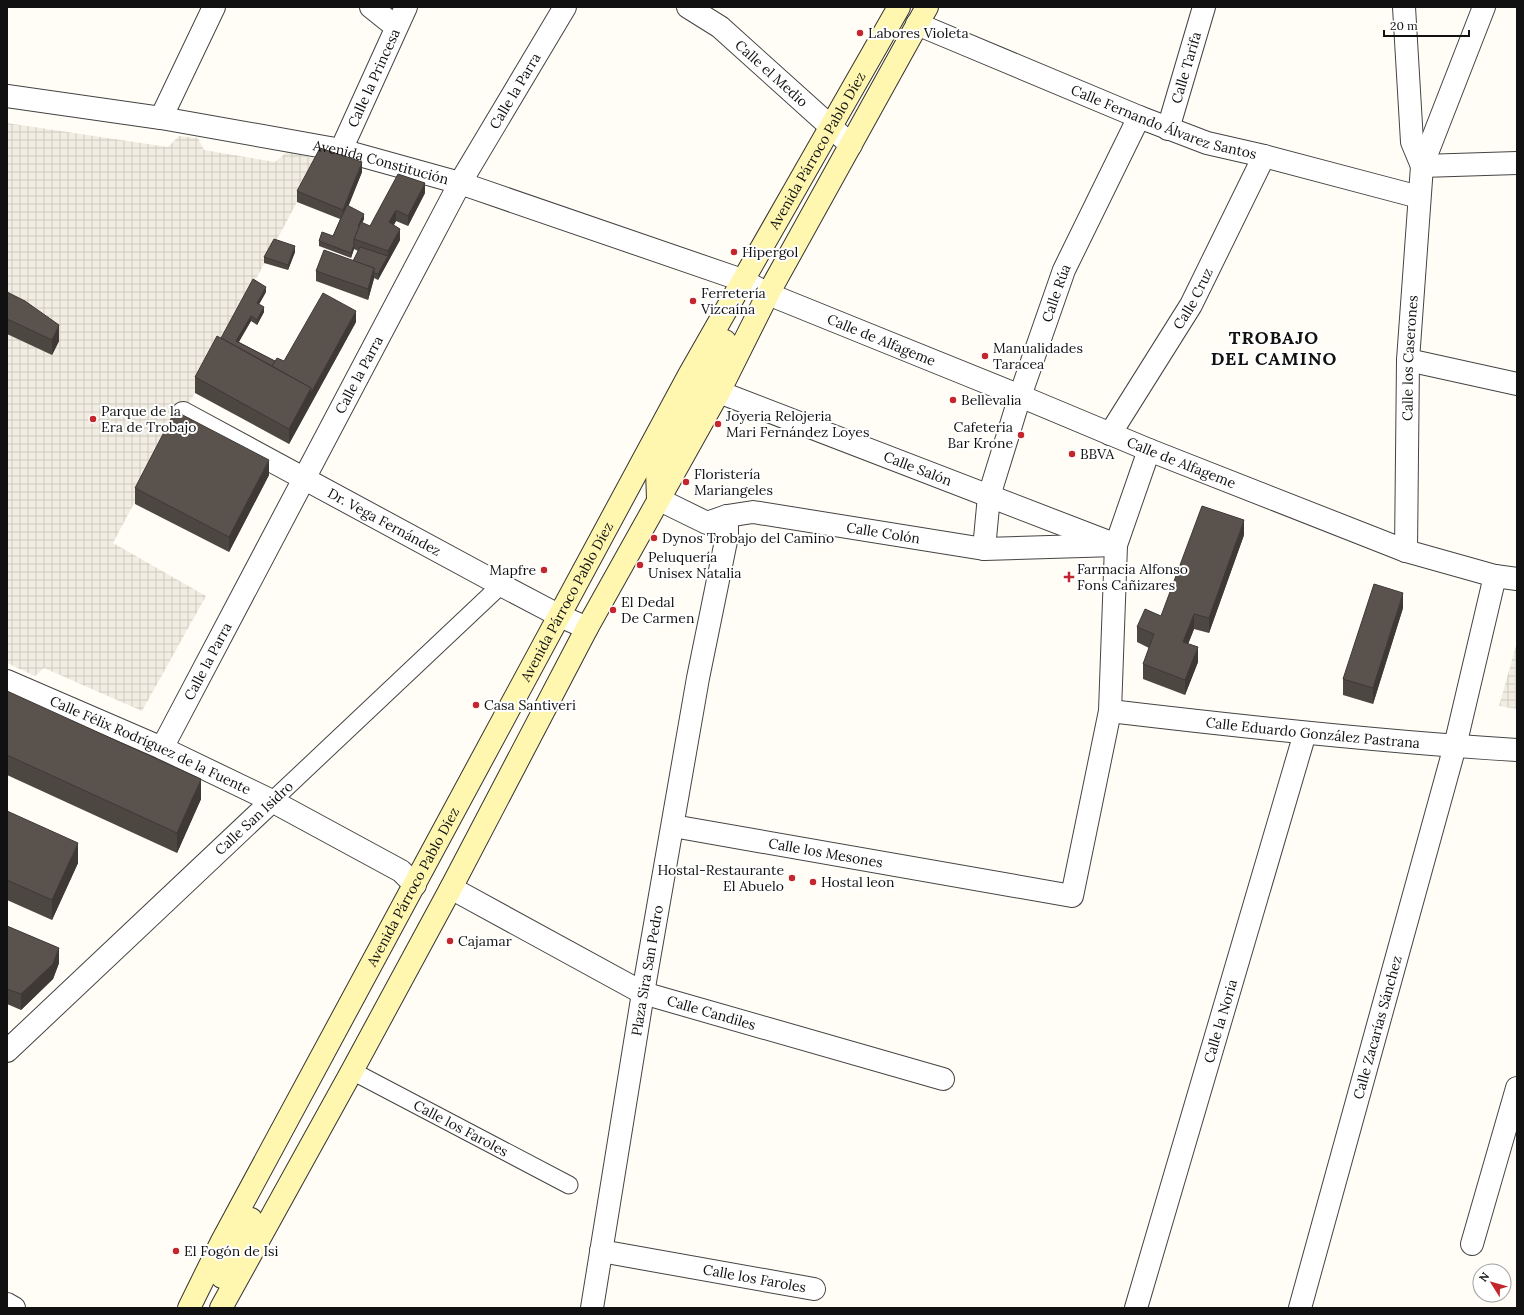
<svg xmlns="http://www.w3.org/2000/svg" width="1524" height="1315" font-family="Lora,serif">
<style>
.plaza{fill:url(#plaza-grid)}
.lines{fill:none;stroke-linecap:round;stroke-linejoin:round}
.pedestrian-casing{stroke:#444;stroke-width:19}
.minor-casing{stroke:#444;stroke-width:24}
.tertiary-casing{stroke:#444;stroke-width:24}
.secondary-casing{stroke:#333;stroke-width:24}
.pedestrian{stroke:#fff;stroke-width:17}
.minor{stroke:#fff;stroke-width:22}
.tertiary{stroke:#fff;stroke-width:22}
.secondary{stroke:#fff6b0;stroke-width:22}
.wall{fill:#4d4742}
.shaded-wall{fill:#3f3936}
.building{fill:#5a524d;stroke:#3f3936}
.poi-dot{fill:#c4262e;stroke:#fff;stroke-width:1.5}
.labels{text-anchor:middle;dominant-baseline:central;stroke-width:4;stroke-linejoin:round;paint-order:stroke}
.poi-label{font-size:14px;fill:#111;stroke:#fff;text-anchor:start}
.street-label{font-size:14px;fill:#111;stroke:#fff}
.district-label{font-size:18px;font-weight:bold;letter-spacing:1px;fill:#111;stroke:#fff}
</style>
<defs>
<pattern id="plaza-grid" width="8" height="8" patternUnits="userSpaceOnUse"><rect width="8" height="8" fill="#f1ede2"/><path d="M0 4h8M4 0v8" fill="none" stroke="#cecac1"/></pattern>
</defs>
<rect width="100%" height="100%" fill="#fffdf5"/>
<g class="plaza">
<path d="M7 123 168 147 179 136 198 138 204 150 275 162 287 152 320 159 195 393 175 426 113 543 206 596 142 711 44 668 35 676 7 663Z"/>
<path d="M1517 642V709L1499 706Z"/>
</g>
<g class="lines">
<defs>
<g id="pedestrian">
<path d="M272 801 501 585"/>
<path id="s1" d="M352 1071 569 1185"/>
</g>
<g id="minor">
<path d="M371 7 396 27"/>
<path id="s2" d="M688 7 720 27 851 145"/>
<path d="M1404 7 1412 142 1422 166"/>
<path id="s3" d="M917 24 1139 117 1207 143 1264 156 1419 197"/>
<path d="M161 118 214 7"/>
<path id="s4" d="M1168 129 1204 7"/>
<path id="s5" d="M341 150 406 7"/>
<path d="M1422 166 1517 163"/>
<path d="M1408 360 1517 384"/>
<path id="s6" d="M719 392 1106 541"/>
<path id="s7" d="M183 413 501 585 560 616 587 628"/>
<path id="s8" d="M1110 434 1191 305 1264 156"/>
<path id="s9" d="M658 499 707 523 727 516 753 512 984 549 1116 545"/>
<path id="s10" d="M984 549 989 496 1020 396 1064 270 1139 117"/>
<path id="s11" d="M1406 551 1408 360 1422 166 1484 7"/>
<path id="s12" d="M7 681 162 748 272 801 401 871 415 885"/>
<path id="s13" d="M1110 711C1245 727 1381 742 1517 750"/>
<path id="s14" d="M162 748 460 183 565 7"/>
<path id="s15" d="M673 826 1072 896 1110 711 1116 545 1149 450"/>
<path id="s16" d="M451 888 643 993 943 1079"/>
<path d="M7 1051 272 801"/>
<path d="M1472 1244 1517 1088"/>
<path id="s17" d="M601 1251 814 1289"/>
<path d="M7 1304 14 1308"/>
<path id="s18" d="M592 1308 643 993 698 678 727 536V516"/>
<path id="s19" d="M1136 1308 1305 733"/>
<path id="s20" d="M1300 1308 1455 746 1495 576"/>
</g>
<g id="tertiary">
<path id="s21" d="M7 96 161 118 341 150 460 183 742 280 768 294 1020 396 1149 450 1406 551 1495 576 1517 579"/>
</g>
<g id="secondary">
<path d="M658 499 657 470 725 341"/>
<path d="M222 1277 251 1219"/>
<path id="s22" d="M189 1308 221 1243 689 375C758 252 830 130 899 7"/>
<path d="M221 1308 352 1071 451 888 587 628 719 392 768 294 927 7"/>
</g>
</defs>
<use href="#pedestrian" class="pedestrian-casing"/>
<use href="#minor" class="minor-casing"/>
<use href="#tertiary" class="tertiary-casing"/>
<use href="#secondary" class="secondary-casing"/>
<use href="#pedestrian" class="pedestrian"/>
<use href="#minor" class="minor"/>
<use href="#tertiary" class="tertiary"/>
<use href="#secondary" class="secondary"/>
</g>
<g class="wall">
<path d="M362 172 348 206 364 219 362 223 370 226 425 193 408 226 396 221 394 225 400 240 378 280 374 278 368 300 316 281V271L353 261 358 251 354 249 351 258 319 246V241L333 236 340 219 297 202V191Z"/>
<path d="M295 252 288 270 264 263V257Z"/>
<path d="M7 292 59 341 52 355 7 334Z"/>
<path d="M266 292 259 304 264 312 257 325 251 321 239 342 275 361H284L356 322 289 444 195 393V377L221 338Z"/>
<path d="M269 475 229 552 135 504V488Z"/>
<path d="M1244 535 1209 633 1194 629 1188 644 1198 662 1185 695 1143 679V664L1149 648 1137 642V627L1161 616Z"/>
<path d="M1403 608 1373 704 1343 695V679Z"/>
<path d="M7 691 201 799 177 853 7 775Z"/>
<path d="M7 811 78 863 52 920 7 900Z"/>
<path d="M7 926 59 963 53 979 21 1010 7 1004Z"/>
</g>
<g class="shaded-wall">
<path d="M362 162V172L343 220V210Z"/>
<path d="M425 183V193L408 226V216Z"/>
<path d="M396 210V221L389 232V222Z"/>
<path d="M364 214V219L358 231V226Z"/>
<path d="M400 229V240L378 280V274L388 256V251Z"/>
<path d="M354 245V249L351 258V253Z"/>
<path d="M295 246V252L288 270V265Z"/>
<path d="M374 268V279L368 300V289Z"/>
<path d="M266 287V292L257 308V303Z"/>
<path d="M264 307V312L257 325V320Z"/>
<path d="M356 311V322L289 444V429L311 388Z"/>
<path d="M251 316V321L236 346V341Z"/>
<path d="M59 325V341L52 355V340Z"/>
<path d="M269 460V475L229 552V537Z"/>
<path d="M1244 520V535L1209 633V618Z"/>
<path d="M1403 593V608L1373 704V688Z"/>
<path d="M1194 614V629L1183 657V642Z"/>
<path d="M1198 647V662L1185 695V680Z"/>
<path d="M201 779V799L177 853V833Z"/>
<path d="M78 843V863L52 920V900Z"/>
<path d="M59 948V963L53 979 21 1010V994Z"/>
</g>
<g class="building">
<path d="M320 148 362 162 343 210 297 191Z"/>
<path d="M398 174 425 183 408 216 396 210 389 222 400 229 388 251 354 239 361 222 370 226Z"/>
<path d="M347 205 364 214 358 226 359 227 354 239V245L351 253 319 241 322 232 333 236Z"/>
<path d="M274 239 295 246 288 265 264 257Z"/>
<path d="M360 247 388 256 378 274 374 273V268L353 261Z"/>
<path d="M324 250 374 268 368 289 316 271Z"/>
<path d="M253 279 266 287 257 303 264 307 257 320 251 316 236 341 275 361 272 366 221 338Z"/>
<path d="M7 292 25 301 59 325 52 340 7 319Z"/>
<path d="M323 293 356 311 311 393V388L272 366 277 358 284 361Z"/>
<path d="M217 336 311 388 289 429 195 377Z"/>
<path d="M175 411 269 460 229 537 135 488Z"/>
<path d="M1202 506 1244 520 1209 618 1194 614 1183 642 1198 647 1185 680 1143 664 1154 634 1137 627 1145 609 1161 616Z"/>
<path d="M1374 584 1403 593 1373 688 1343 679Z"/>
<path d="M7 691 201 779 177 833 7 755Z"/>
<path d="M7 811 78 843 52 900 7 880Z"/>
<path d="M7 926 59 948 53 964 21 994 7 989Z"/>
</g>
<g class="poi-dot">
<circle cx="860" cy="33" r="4"/>
<circle cx="734" cy="252" r="4"/>
<circle cx="693" cy="301" r="4"/>
<circle cx="985" cy="356" r="4"/>
<circle cx="953" cy="400" r="4"/>
<circle cx="93" cy="419" r="4"/>
<circle cx="718" cy="424" r="4"/>
<circle cx="1021" cy="435" r="4"/>
<circle cx="1072" cy="454" r="4"/>
<circle cx="686" cy="482" r="4"/>
<circle cx="654" cy="538" r="4"/>
<circle cx="640" cy="565" r="4"/>
<circle cx="544" cy="570" r="4"/>
<path d="M1067 571h4v4h4v4h-4v4h-4v-4h-4v-4h4z"/>
<circle cx="613" cy="610" r="4"/>
<circle cx="476" cy="705" r="4"/>
<circle cx="792" cy="878" r="4"/>
<circle cx="813" cy="882" r="4"/>
<circle cx="450" cy="941" r="4"/>
<circle cx="176" cy="1251" r="4"/>
</g>
<g class="labels">
<g class="poi-label">
<text x="868" y="33">Labores Violeta</text>
<text x="742" y="252">Hipergol</text>
<text x="701" y="293">Ferretería<tspan x="701" dy="16">Vizcaína</tspan></text>
<text x="993" y="348">Manualidades<tspan x="993" dy="16">Taracea</tspan></text>
<text x="961" y="400">Bellevalia</text>
<text x="101" y="411">Parque de la<tspan x="101" dy="16">Era de Trobajo</tspan></text>
<text x="726" y="416">Joyeria Relojeria<tspan x="726" dy="16">Mari Fernández Loyes</tspan></text>
<text x="1013" y="427" text-anchor="end">Cafeteria<tspan x="1013" dy="16">Bar Krone</tspan></text>
<text x="1080" y="454">BBVA</text>
<text x="694" y="474">Floristería<tspan x="694" dy="16">Mariangeles</tspan></text>
<text x="662" y="538">Dynos Trobajo del Camino</text>
<text x="648" y="557">Peluquería<tspan x="648" dy="16">Unisex Natalia</tspan></text>
<text x="1077" y="569">Farmacia Alfonso<tspan x="1077" dy="16">Fons Cañizares</tspan></text>
<text x="536" y="570" text-anchor="end">Mapfre</text>
<text x="621" y="602">El Dedal<tspan x="621" dy="16">De Carmen</tspan></text>
<text x="484" y="705">Casa Santiveri</text>
<text x="784" y="870" text-anchor="end">Hostal-Restaurante<tspan x="784" dy="16">El Abuelo</tspan></text>
<text x="821" y="882">Hostal leon</text>
<text x="458" y="941">Cajamar</text>
<text x="184" y="1251">El Fogón de Isi</text>
</g>
<g class="street-label">
<text stroke="none"><textPath href="#s4" startOffset="64">Calle Tarifa</textPath></text>
<text stroke="none"><textPath href="#s2" startOffset="107">Calle el Medio</textPath></text>
<text stroke="none"><textPath href="#s5" startOffset="79">Calle la Princesa</textPath></text>
<text stroke="none"><textPath href="#s14" startOffset="746">Calle la Parra</textPath></text>
<text stroke="none"><textPath href="#s3" startOffset="266">Calle Fernando Álvarez Santos</textPath></text>
<text stroke="none"><textPath href="#s22" startOffset="1317">Avenida Párroco Pablo Díez</textPath></text>
<text stroke="none"><textPath href="#s21" startOffset="380">Avenida Constitución</textPath></text>
<text stroke="none"><textPath href="#s10" startOffset="267">Calle Rúa</textPath></text>
<text stroke="none"><textPath href="#s8" startOffset="159">Calle Cruz</textPath></text>
<text stroke="none"><textPath href="#s21" startOffset="912">Calle de Alfageme</textPath></text>
<text stroke="none"><textPath href="#s11" startOffset="193">Calle los Caserones</textPath></text>
<text stroke="none"><textPath href="#s14" startOffset="422">Calle la Parra</textPath></text>
<text stroke="none"><textPath href="#s21" startOffset="1236">Calle de Alfageme</textPath></text>
<text stroke="none"><textPath href="#s6" startOffset="213">Calle Salón</textPath></text>
<text stroke="none"><textPath href="#s7" startOffset="229">Dr. Vega Fernández</textPath></text>
<text stroke="none"><textPath href="#s9" startOffset="234">Calle Colón</textPath></text>
<text stroke="none"><textPath href="#s22" startOffset="801">Avenida Párroco Pablo Díez</textPath></text>
<text stroke="none"><textPath href="#s14" startOffset="98">Calle la Parra</textPath></text>
<text stroke="none"><textPath href="#s13" startOffset="204">Calle Eduardo González Pastrana</textPath></text>
<text stroke="none"><textPath href="#s12" startOffset="157">Calle Félix Rodríguez de la Fuente</textPath></text>
<text transform="translate(254 818) rotate(-43)">Calle San Isidro</text>
<text stroke="none"><textPath href="#s15" startOffset="155">Calle los Mesones</textPath></text>
<text stroke="none"><textPath href="#s22" startOffset="477">Avenida Párroco Pablo Díez</textPath></text>
<text stroke="none"><textPath href="#s18" startOffset="342">Plaza Sira San Pedro</textPath></text>
<text stroke="none"><textPath href="#s16" startOffset="290">Calle Candiles</textPath></text>
<text stroke="none"><textPath href="#s19" startOffset="299">Calle la Noria</textPath></text>
<text stroke="none"><textPath href="#s20" startOffset="291">Calle Zacarías Sánchez</textPath></text>
<text stroke="none"><textPath href="#s1" startOffset="123">Calle los Faroles</textPath></text>
<text stroke="none"><textPath href="#s17" startOffset="156">Calle los Faroles</textPath></text>
</g>
<g class="district-label">
<text x="1274" y="337">TROBAJO<tspan x="1274" dy="21">DEL CAMINO</tspan></text>
</g>
</g>
<rect width="1524" height="1315" fill="none" stroke="#111111" stroke-width="16"/>
<g transform="translate(1492 1283) rotate(307)"><circle r="19" fill="#ffffff" stroke="#a0a0a0"/>
<path d="M0-3L7 15L0 10L-7 15Z" fill="#c4262e"/>
<text y="-6" font-size="11" font-weight="bold" text-anchor="middle" fill="#111111">N</text>
</g>
<path d="M1384 30v6h85v-6" fill="none" stroke="#111111" stroke-width="2"/>
<text x="1390" y="30" font-size="12" fill="#111111" stroke="#ffffff" stroke-width="3" paint-order="stroke">20 m</text>
</svg>
